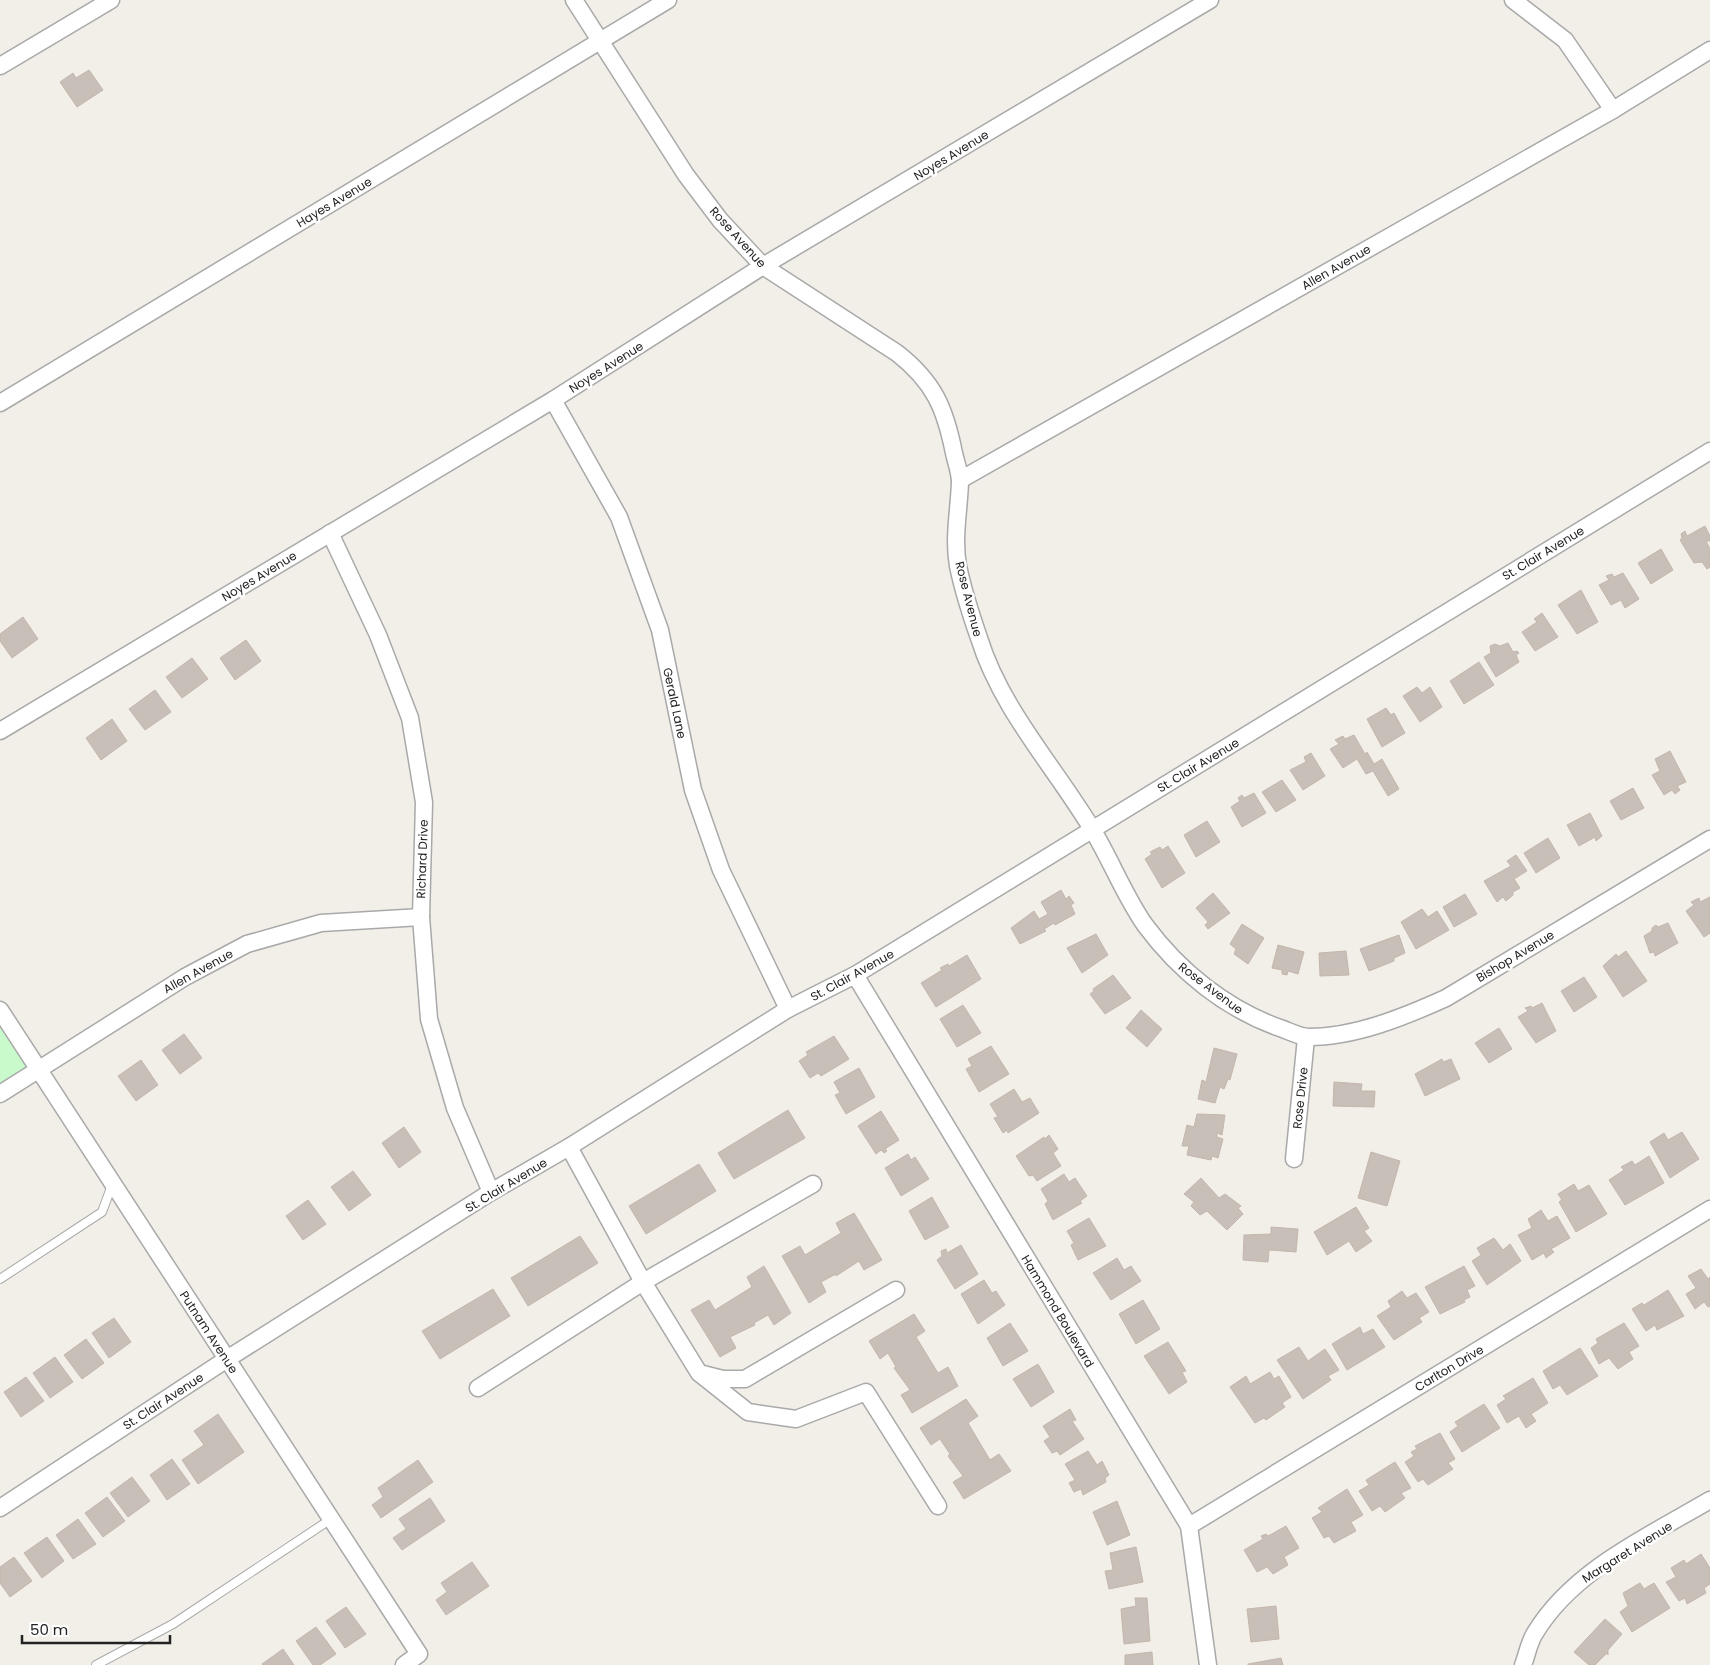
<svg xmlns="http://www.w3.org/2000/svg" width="1710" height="1665" font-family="Poppins,sans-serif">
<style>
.park{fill:#c8facc}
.building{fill:#c7bfb8;stroke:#c4b6ab}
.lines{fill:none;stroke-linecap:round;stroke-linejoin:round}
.service-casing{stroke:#a9a9a9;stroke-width:10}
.minor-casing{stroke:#a9a9a9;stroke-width:19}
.service{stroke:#fff;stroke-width:8}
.minor{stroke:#fff;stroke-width:16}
.labels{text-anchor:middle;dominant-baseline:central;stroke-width:5;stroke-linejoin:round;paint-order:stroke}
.street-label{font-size:12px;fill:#222;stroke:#fff}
</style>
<rect width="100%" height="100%" fill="#f2efe9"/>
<path class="park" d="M0 1010 38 1069 0 1094Z"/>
<g class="building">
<path d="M89 70 103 90 77 107 60 82 73 73 76 78Z"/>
<path d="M1705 526 1710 536V541H1706L1710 549V567L1707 569 1702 562 1694 563 1680 540 1682 538 1681 534 1685 531 1687 536Z"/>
<path d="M1661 549 1673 570 1651 584 1638 563Z"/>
<path d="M1623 573 1639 599 1625 608 1621 600 1611 605 1599 585 1609 580 1606 576 1612 574 1614 577Z"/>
<path d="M1581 590 1598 622 1577 634 1558 605Z"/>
<path d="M1542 613 1558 637 1535 651 1522 632 1537 622 1534 619Z"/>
<path d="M23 617 38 639 12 658 0 641V634Z"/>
<path d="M246 640 261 661 235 680 220 658Z"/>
<path d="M1508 643 1513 652 1517 651 1519 653 1516 655 1519 662 1496 677 1484 657 1491 653 1490 646 1495 644 1500 646Z"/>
<path d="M192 658 208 679 182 698 166 677Z"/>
<path d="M1479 662 1494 685 1464 704 1450 681Z"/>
<path d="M1417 687 1422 693 1430 687 1442 707 1420 722 1403 696Z"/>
<path d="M155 690 171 712 145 730 129 709Z"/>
<path d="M1386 708 1391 715 1394 713 1405 733 1382 747 1367 719Z"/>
<path d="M112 719 127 741 101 760 86 738Z"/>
<path d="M1354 735 1365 754 1367 752 1374 764 1382 759 1399 789 1388 796 1373 771 1366 774 1357 759 1343 768 1330 749 1339 744 1335 740 1343 736 1345 739Z"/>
<path d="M1670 751 1686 782 1677 786 1680 790 1675 794 1672 790 1664 795 1652 775 1660 771 1655 759Z"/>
<path d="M1311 753 1325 776 1303 790 1290 770 1306 762 1304 757Z"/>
<path d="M1282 780 1296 800 1276 812 1262 792Z"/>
<path d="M1633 788 1644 808 1621 820 1610 801Z"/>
<path d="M1254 793 1266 813 1242 827 1231 807 1240 801 1238 798 1242 795 1244 798Z"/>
<path d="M1590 813 1602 836 1596 841 1595 837 1579 846 1567 825Z"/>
<path d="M1207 821 1220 842 1196 857 1184 835Z"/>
<path d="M1548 838 1560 858 1536 873 1524 853Z"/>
<path d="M1168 846 1185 873 1162 888 1145 859 1152 854 1150 852 1160 847 1162 850Z"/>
<path d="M1516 855 1527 871 1514 879 1520 888 1513 892V895L1506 901 1503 897 1497 902 1484 881 1511 866 1507 861Z"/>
<path d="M1061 890 1066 899 1069 896 1074 903 1071 905 1075 914 1055 925 1054 923 1044 929 1046 931 1020 944 1011 928 1034 911 1039 919 1048 914 1041 902Z"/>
<path d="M1213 893 1230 913 1208 929 1205 925 1208 922 1196 908Z"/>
<path d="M1465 894 1477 914 1454 927 1443 907Z"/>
<path d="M1710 897V933L1704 937 1686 911 1694 905 1691 902 1699 898 1700 902Z"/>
<path d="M1422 909 1428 917 1437 911 1449 930 1416 949 1401 922Z"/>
<path d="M1668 923 1678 943 1655 956 1654 952 1650 953 1644 936 1652 931V928L1656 925 1658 927Z"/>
<path d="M1242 924 1264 938 1248 964 1234 954 1236 949 1230 944Z"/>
<path d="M1096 934 1108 955 1082 973 1067 948Z"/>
<path d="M1399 935 1405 953 1394 958V961L1369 971 1360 949Z"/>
<path d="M1278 945 1304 952 1298 974 1288 971 1287 975 1282 974V970L1272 968Z"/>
<path d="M1346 951 1349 975 1320 976 1319 953Z"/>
<path d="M1626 951 1647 981 1623 997 1603 966 1616 954 1618 957Z"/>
<path d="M967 955 981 979 936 1007 921 983 942 970 940 968 948 964 949 966Z"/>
<path d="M1113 975 1131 998 1105 1014 1090 994 1094 991 1093 989Z"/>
<path d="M1584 977 1597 997 1574 1012 1561 991Z"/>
<path d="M1542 1003 1556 1031 1536 1043 1518 1017 1528 1011 1525 1008 1531 1006 1532 1008Z"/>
<path d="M963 1005 981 1033 957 1047 940 1019Z"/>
<path d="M1141 1010 1162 1029 1147 1047 1126 1028Z"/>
<path d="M1499 1028 1512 1049 1489 1063 1475 1043Z"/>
<path d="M184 1034 202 1058 180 1074 162 1050Z"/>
<path d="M834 1036 849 1059 821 1076 818 1073 810 1078 799 1061 808 1055 806 1052Z"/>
<path d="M991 1046 1009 1074 979 1092 966 1069 972 1066 968 1059Z"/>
<path d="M1214 1048 1237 1054 1230 1080 1228 1079 1224 1089 1220 1087 1215 1103 1198 1099 1202 1080 1206 1082Z"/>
<path d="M1442 1059 1443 1062 1451 1059 1460 1079 1425 1096 1415 1074Z"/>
<path d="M141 1060 158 1085 136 1101 118 1076Z"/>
<path d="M859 1068 875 1097 846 1114 835 1095 840 1093 834 1082Z"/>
<path d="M1334 1082 1362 1084 1361 1091H1375L1374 1107 1333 1106Z"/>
<path d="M1014 1089 1022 1102 1030 1098 1039 1113 1008 1133 1007 1130 1003 1133 994 1118 998 1117 990 1104Z"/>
<path d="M788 1110 805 1138 734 1179 718 1153Z"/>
<path d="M881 1111 899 1140 885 1149 887 1151 884 1153 881 1150 876 1154 858 1126Z"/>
<path d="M1197 1114 1225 1115 1222 1135 1217 1133V1137L1223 1139 1218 1158 1212 1156 1211 1160 1187 1155 1189 1146H1182L1187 1125 1194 1127Z"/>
<path d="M404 1127 421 1152 399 1168 382 1143Z"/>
<path d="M1682 1132 1699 1159 1670 1178 1650 1142 1664 1133 1668 1140Z"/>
<path d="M1049 1135 1058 1149 1053 1153 1061 1166 1037 1181 1033 1175 1029 1176 1016 1156 1044 1137 1045 1139Z"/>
<path d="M1371 1152 1400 1161 1387 1206 1358 1198Z"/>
<path d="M908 1154 911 1160 915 1157 929 1179 901 1196 885 1168Z"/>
<path d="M1649 1156 1664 1183 1625 1205 1609 1180 1624 1170 1621 1167 1632 1161 1635 1165Z"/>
<path d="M699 1164 716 1191 646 1234 629 1206Z"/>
<path d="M353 1171 371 1195 349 1211 331 1187Z"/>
<path d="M1064 1174 1069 1182 1075 1178 1087 1196 1080 1201 1082 1203 1053 1220 1045 1204 1048 1201 1041 1189Z"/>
<path d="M1201 1178 1219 1198 1225 1194 1241 1206 1238 1208 1243 1214 1227 1230 1207 1211 1200 1215 1191 1206 1194 1202 1184 1194Z"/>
<path d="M1574 1184 1578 1191 1589 1185 1607 1214 1576 1232 1559 1202 1562 1200 1558 1194Z"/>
<path d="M932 1197 949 1227 925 1240 909 1211Z"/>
<path d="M308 1200 326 1224 303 1240 286 1216Z"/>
<path d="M1356 1207 1369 1228 1364 1231 1372 1241 1356 1252 1349 1241 1327 1255 1314 1232Z"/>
<path d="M1541 1210 1548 1221 1557 1216 1570 1238 1551 1249 1554 1252 1546 1258 1544 1253 1532 1260 1518 1235 1532 1228 1528 1219Z"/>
<path d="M854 1213 882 1260 864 1270 859 1261 836 1276V1274L821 1282 826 1292 809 1303 782 1256 800 1246 805 1255 841 1233 836 1223Z"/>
<path d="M1089 1218 1106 1246 1078 1260 1071 1245 1074 1243 1067 1231Z"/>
<path d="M1271 1227 1298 1229 1296 1252 1269 1250 1268 1262 1243 1260 1244 1235 1271 1234Z"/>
<path d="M580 1236 598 1263 528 1306 511 1278Z"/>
<path d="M1494 1238 1503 1250 1510 1244 1521 1261 1487 1285 1472 1261 1481 1255 1477 1248Z"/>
<path d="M961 1245 978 1274 955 1289 937 1260 942 1256 941 1251 946 1249 947 1253Z"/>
<path d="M1117 1258 1124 1270 1131 1266 1141 1281 1111 1300 1093 1273Z"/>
<path d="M764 1266 791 1313 774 1325 768 1315 754 1323 755 1325 730 1337 736 1348 720 1357 691 1310 709 1300 715 1310 752 1287 747 1277Z"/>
<path d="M1464 1266 1475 1286 1467 1290 1470 1297 1464 1300 1465 1302 1440 1314 1425 1287Z"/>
<path d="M1701 1269 1708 1279 1710 1277V1306L1708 1307 1704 1302 1695 1309 1686 1294 1696 1288 1688 1276Z"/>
<path d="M984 1280 992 1293 996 1291 1005 1305 978 1324 961 1294Z"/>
<path d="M493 1289 510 1316 440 1359 422 1331Z"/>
<path d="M1668 1290 1684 1316 1657 1330 1655 1325 1646 1331 1632 1309 1642 1303 1644 1305Z"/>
<path d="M1402 1291 1407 1298 1416 1293 1429 1312 1419 1318 1422 1322 1394 1340 1377 1316 1391 1307 1388 1301Z"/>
<path d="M1143 1300 1160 1329 1136 1344 1119 1314Z"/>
<path d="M914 1314 925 1331 916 1337 938 1373 948 1367 958 1386 912 1413 901 1395 910 1390 894 1368 896 1367 888 1353 880 1359 869 1341Z"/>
<path d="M114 1318 131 1342 109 1358 92 1333Z"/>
<path d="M1010 1323 1028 1351 1003 1366 987 1338Z"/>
<path d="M1624 1323 1639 1346 1629 1352 1633 1359 1618 1369 1609 1358 1599 1364 1591 1348 1598 1343 1596 1339Z"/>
<path d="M1360 1327 1363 1334 1373 1329 1385 1347 1347 1370 1332 1344Z"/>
<path d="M86 1339 104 1363 82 1379 64 1355Z"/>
<path d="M1168 1342 1186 1371 1182 1372 1187 1382 1169 1394 1144 1356Z"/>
<path d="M1299 1347 1308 1361 1325 1349 1339 1370 1328 1376 1331 1380 1303 1399 1277 1360Z"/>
<path d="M1580 1348 1598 1376 1567 1395 1560 1385 1553 1389 1543 1371Z"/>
<path d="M55 1357 73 1382 50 1398 33 1373Z"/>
<path d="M1038 1364 1054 1392 1031 1407 1013 1379Z"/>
<path d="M1270 1372 1274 1379 1279 1376 1291 1397 1282 1403 1285 1407 1266 1420 1264 1418 1255 1423 1230 1387 1246 1376 1250 1384Z"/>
<path d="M26 1377 44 1401 21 1417 4 1392Z"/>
<path d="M1533 1378 1548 1403 1531 1414 1536 1421 1526 1428 1519 1416 1507 1423 1497 1405 1506 1399 1503 1396Z"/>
<path d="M966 1399 978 1416 968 1423 990 1460 999 1454 1011 1471 964 1499 953 1482 963 1476 948 1456 950 1454 940 1439 931 1445 920 1428Z"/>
<path d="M1484 1404 1500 1428 1462 1452 1450 1432 1458 1426 1455 1422Z"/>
<path d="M1070 1409 1076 1420 1072 1421 1084 1439 1060 1455 1057 1451 1052 1453 1044 1441 1050 1437 1043 1426Z"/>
<path d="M218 1414 244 1452 198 1484 182 1460 204 1445 194 1431Z"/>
<path d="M1440 1433 1455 1459 1448 1463 1453 1469 1428 1485 1423 1479 1418 1482 1405 1462 1414 1456 1411 1452 1417 1449 1415 1446Z"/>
<path d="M1088 1451 1097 1465 1102 1461 1109 1475 1105 1478 1106 1482 1083 1495 1081 1489 1074 1492 1069 1483 1075 1480 1065 1464Z"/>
<path d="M172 1459 190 1484 167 1500 150 1475Z"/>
<path d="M418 1460 433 1482 381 1518 372 1505 383 1497 378 1488Z"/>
<path d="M1395 1462 1411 1488 1401 1493 1405 1498 1385 1512 1380 1506 1372 1511 1359 1491 1369 1485 1366 1480Z"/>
<path d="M132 1477 150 1501 128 1517 110 1493Z"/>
<path d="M1347 1489 1363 1515 1351 1522 1356 1531 1334 1543 1329 1536 1324 1538 1312 1518 1322 1512 1318 1508Z"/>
<path d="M107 1497 125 1521 103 1537 85 1513Z"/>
<path d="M430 1498 445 1521 402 1550 393 1538 406 1529 399 1519Z"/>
<path d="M1117 1501 1130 1535 1107 1545 1093 1512Z"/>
<path d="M78 1519 96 1544 73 1559 56 1535Z"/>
<path d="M1286 1526 1299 1548 1284 1557 1288 1565 1273 1574 1267 1567 1257 1572 1244 1550 1263 1539 1261 1536 1266 1534 1268 1536Z"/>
<path d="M47 1537 64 1561 42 1578 24 1553Z"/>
<path d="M1136 1547 1143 1582 1109 1589 1105 1571 1113 1570 1110 1553Z"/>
<path d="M1701 1554 1710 1568V1584L1704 1588 1706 1593 1687 1604 1685 1598 1679 1601 1666 1582 1676 1577 1671 1568 1684 1560 1686 1564Z"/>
<path d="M14 1557 32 1581 10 1597 0 1583V1567Z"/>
<path d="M472 1562 489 1586 446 1615 436 1600 447 1592 441 1583Z"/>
<path d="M1640 1583 1644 1589 1654 1583 1670 1608 1632 1632 1620 1612 1628 1606 1623 1593Z"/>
<path d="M1135 1598H1147L1150 1641 1124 1644 1121 1609 1136 1606Z"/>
<path d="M1276 1606 1279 1639 1251 1642 1247 1609Z"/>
<path d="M346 1607 366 1634 345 1648 326 1621Z"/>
<path d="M1605 1619 1622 1634 1608 1650V1655L1607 1653 1595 1665H1589L1574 1652Z"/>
<path d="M316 1627 336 1654 320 1665H313L296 1641Z"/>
<path d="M283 1649 294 1665H263L262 1664Z"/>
<path d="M1152 1652 1153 1665H1125V1655Z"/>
<path d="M1281 1658 1283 1665H1248V1664Z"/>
</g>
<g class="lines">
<defs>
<g id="service">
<path d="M0 1279 102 1212 112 1185"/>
<path d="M96 1665 173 1624 331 1519"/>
</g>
<g id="minor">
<path d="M574 0 686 175 720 220 763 266 897 353C934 382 945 408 954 453 956 462 960 473 960 482 959 511 953 538 958 566 963 590 971 615 979 638 1001 709 1054 766 1092 829 1111 860 1124 895 1145 925 1179 971 1226 1009 1280 1028 1289 1031 1300 1037 1309 1037 1355 1037 1404 1017 1446 998L1710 839"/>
<path d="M1513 0 1565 40 1613 110"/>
<path d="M0 66 111 0"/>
<path d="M553 400 619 517 660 630 693 790 721 870 788 1009"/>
<path d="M0 403 668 0"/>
<path d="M960 480 1613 110 1710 50"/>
<path d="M330 533 378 635 410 718 424 802 421 917 429 1019 455 1108 491 1192"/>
<path d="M0 731 553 400 763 266 1210 0"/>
<path d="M855 975 1189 1526 1208 1665"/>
<path d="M0 1010 419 1654 404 1665"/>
<path d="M0 1094 185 977 247 944 321 923 421 917"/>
<path d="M569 1147 643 1282 699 1373 748 1412 796 1419 866 1392 938 1506"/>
<path d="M1294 1159 1306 1038"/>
<path d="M703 1374 723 1379H745L896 1290"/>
<path d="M478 1388 643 1282 813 1184"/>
<path d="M0 1508 227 1359 491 1192 569 1147 788 1009 855 975 1710 451"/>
<path d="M1189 1526 1710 1209"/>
<path d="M1523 1665C1527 1655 1529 1642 1535 1633 1573 1570 1649 1536 1710 1500"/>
</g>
</defs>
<use href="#service" class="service-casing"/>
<use href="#minor" class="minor-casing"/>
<use href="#service" class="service"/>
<use href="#minor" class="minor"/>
</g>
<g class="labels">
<g class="street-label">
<text transform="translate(951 155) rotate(-31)">Noyes Avenue</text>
<text transform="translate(334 202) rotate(-31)">Hayes Avenue</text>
<text transform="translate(738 237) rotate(48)">Rose Avenue</text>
<text transform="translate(1336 267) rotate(-30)">Allen Avenue</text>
<text transform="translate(606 367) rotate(-32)">Noyes Avenue</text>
<text transform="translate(1543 553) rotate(-31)">St. Clair Avenue</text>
<text transform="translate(259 576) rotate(-31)">Noyes Avenue</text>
<text transform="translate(969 599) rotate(76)">Rose Avenue</text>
<text transform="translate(675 703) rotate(78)">Gerald Lane</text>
<text transform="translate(1198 765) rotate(-31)">St. Clair Avenue</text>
<text transform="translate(422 859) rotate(-88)">Richard Drive</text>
<text transform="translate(1515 956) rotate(-31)">Bishop Avenue</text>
<text transform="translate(198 971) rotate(-29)">Allen Avenue</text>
<text transform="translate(852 975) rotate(-29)">St. Clair Avenue</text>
<text transform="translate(1211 988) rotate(37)">Rose Avenue</text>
<text transform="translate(1300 1098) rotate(-84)">Rose Drive</text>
<text transform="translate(506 1185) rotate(-31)">St. Clair Avenue</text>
<text transform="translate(1058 1311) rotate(59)">Hammond Boulevard</text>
<text transform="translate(209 1332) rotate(57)">Putnam Avenue</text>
<text transform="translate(1449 1368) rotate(-31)">Carlton Drive</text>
<text transform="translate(163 1401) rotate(-33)">St. Clair Avenue</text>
<text transform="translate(1627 1552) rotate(-32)">Margaret Avenue</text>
</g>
</g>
<path d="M22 1635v8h148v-8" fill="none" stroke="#222222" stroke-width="2.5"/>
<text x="30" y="1635" font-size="15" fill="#222222" stroke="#ffffff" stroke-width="4" paint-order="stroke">50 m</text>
</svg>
